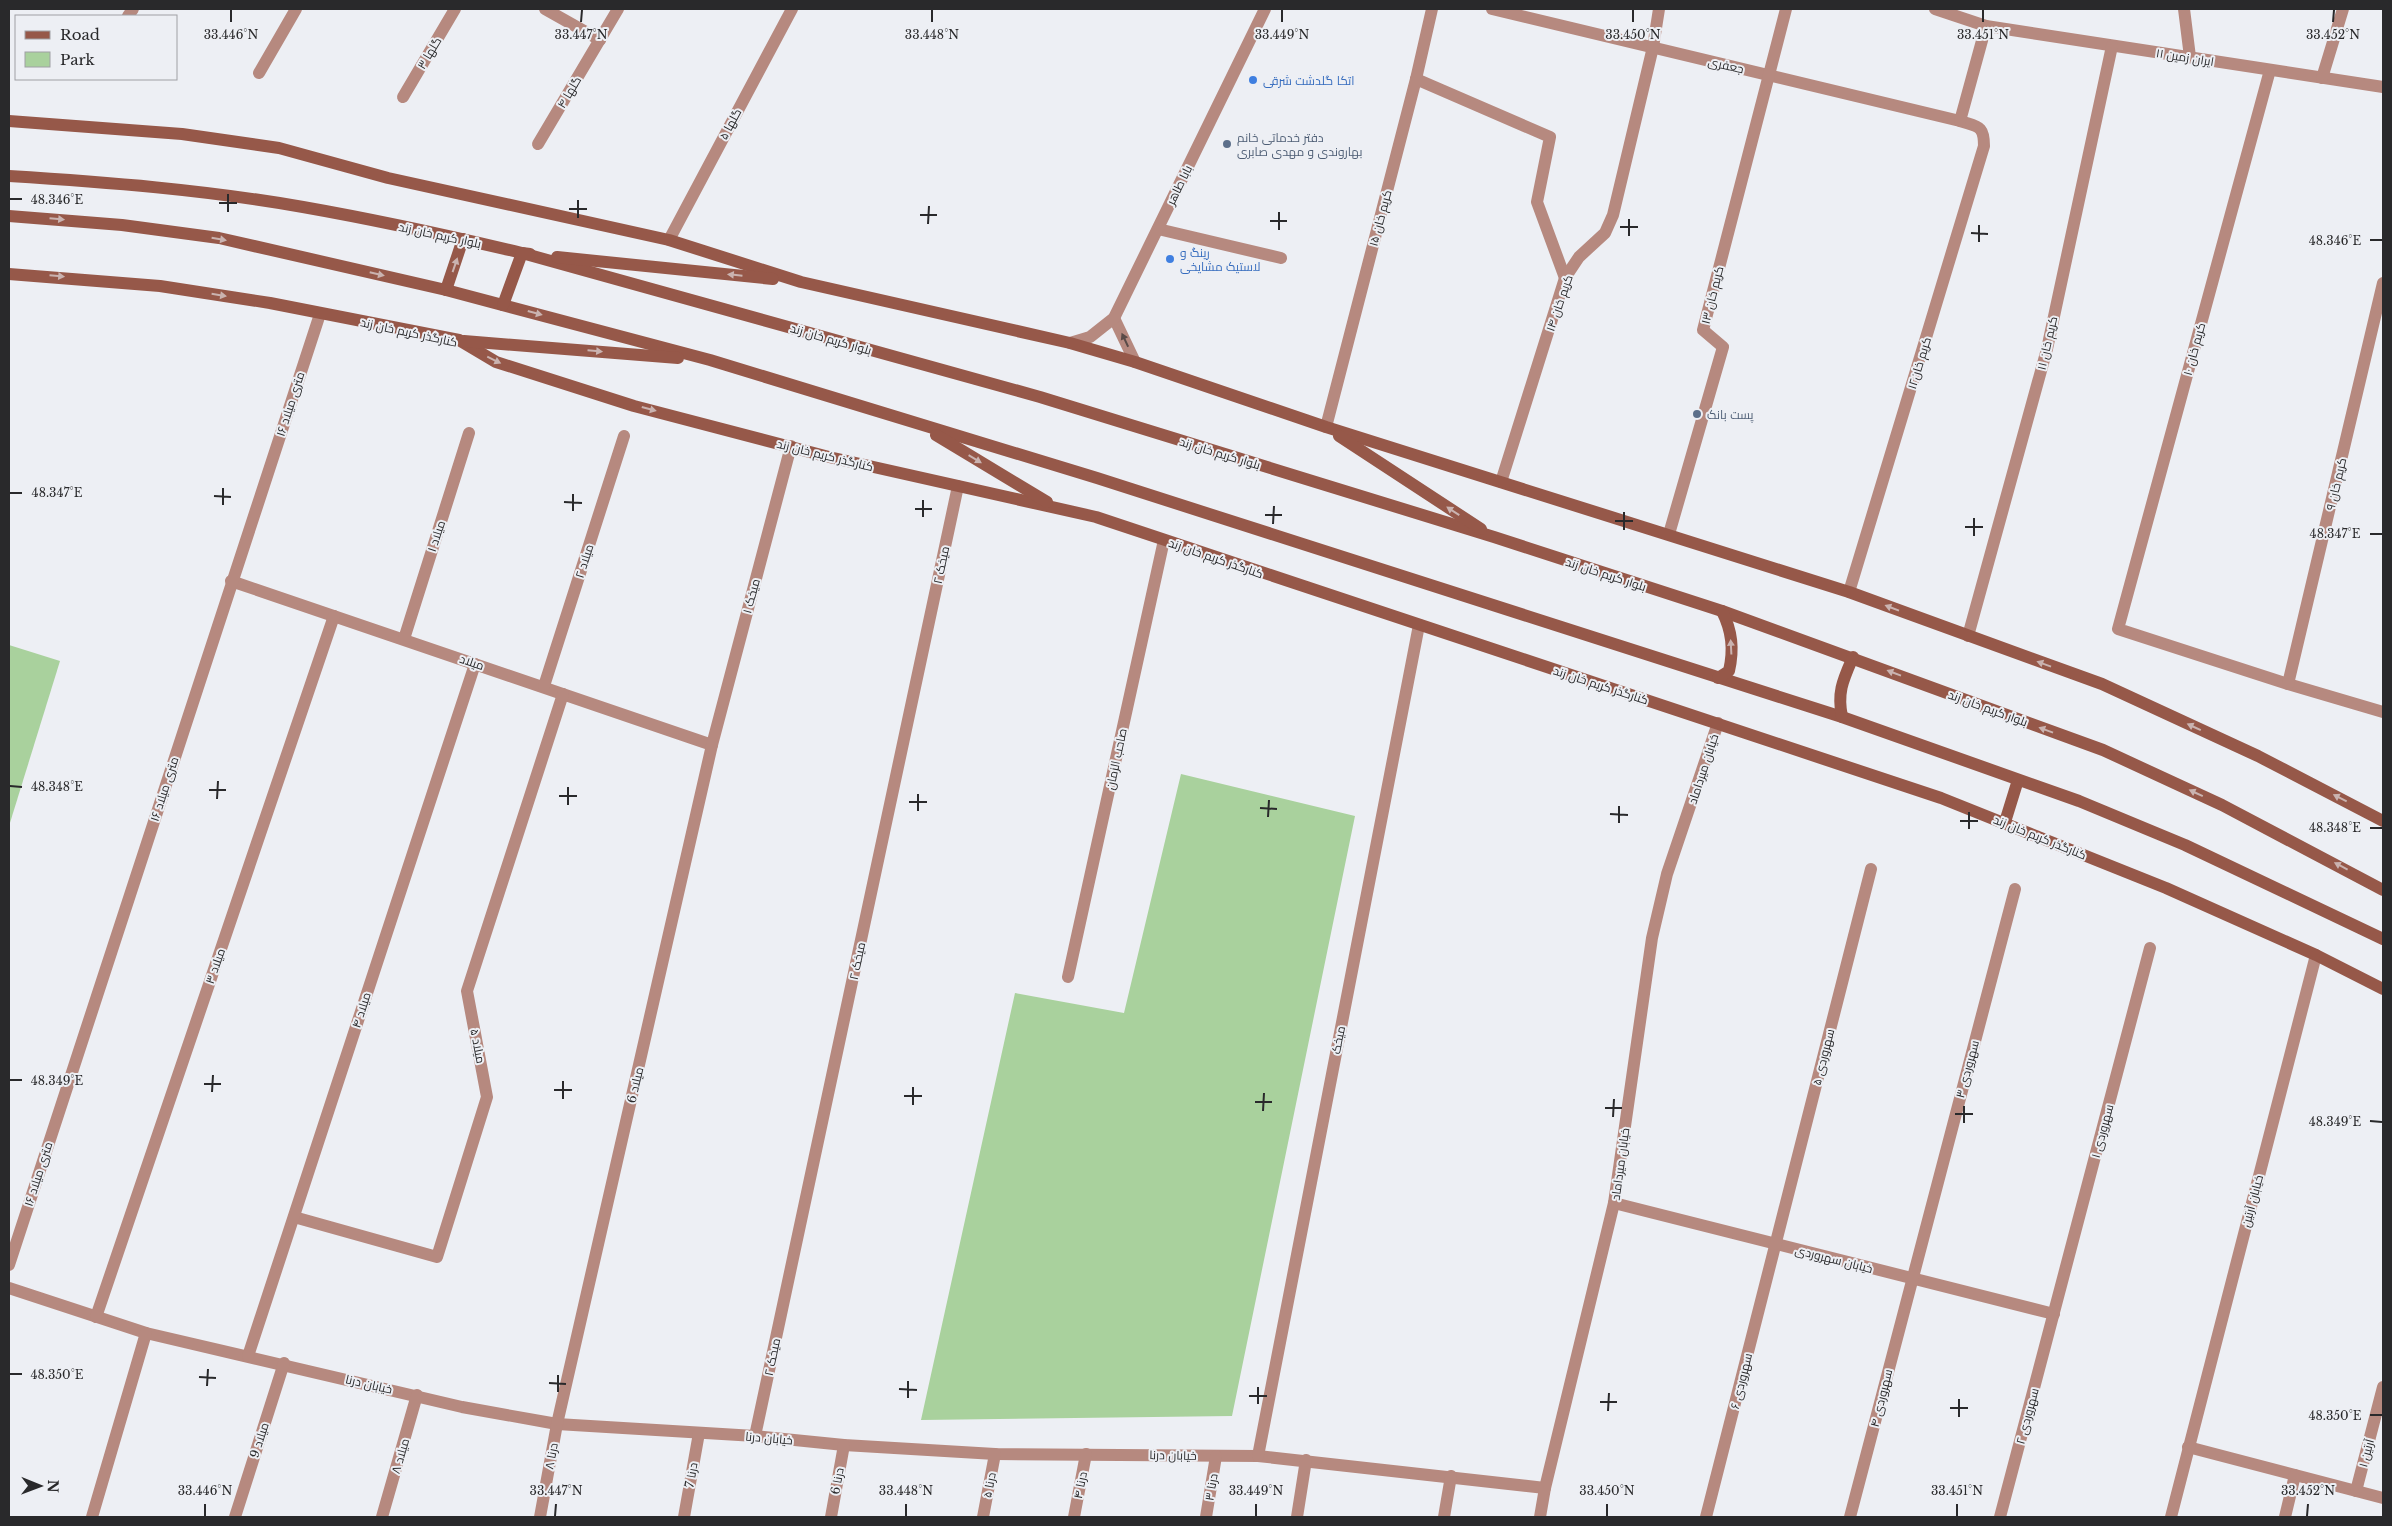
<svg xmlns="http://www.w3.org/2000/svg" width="2392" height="1526" font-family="'Libre Baskerville',Cairo,serif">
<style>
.green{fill:#a9d19d}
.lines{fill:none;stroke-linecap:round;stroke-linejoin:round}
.minor{stroke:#b6897f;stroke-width:12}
.tertiary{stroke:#b6897f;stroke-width:12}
.secondary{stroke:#965849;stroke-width:12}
.oneway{fill:#cab3b0}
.oneway2{fill:#5a4b48}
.ticks{fill:none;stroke:#29292b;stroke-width:2}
.shop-dot{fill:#3f7fe0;stroke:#edeff4;stroke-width:2}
.service-dot{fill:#5c6f8a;stroke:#edeff4;stroke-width:2}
.labels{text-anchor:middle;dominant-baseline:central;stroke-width:4;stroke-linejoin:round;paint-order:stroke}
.street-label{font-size:12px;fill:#29292b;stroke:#edeff4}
.shop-label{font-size:12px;fill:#366cbe;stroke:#edeff4;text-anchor:start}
.service-label{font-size:12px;fill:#4e5e75;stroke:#edeff4;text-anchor:start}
.ticks-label{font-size:12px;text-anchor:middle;fill:#29292b;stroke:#edeff4;stroke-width:4;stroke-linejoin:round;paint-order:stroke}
</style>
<rect width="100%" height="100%" fill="#edeff4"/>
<g class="green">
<path d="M9 645 60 661 9 826Z"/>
<path d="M1181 774 1355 816 1232 1416 921 1420 1015 993 1124 1013Z"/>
</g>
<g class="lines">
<g class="minor">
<path d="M545 9 600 40"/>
<path d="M1492 9 1960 121C1978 127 1984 125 1984 146L1849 592"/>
<path d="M1935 9 1986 26 2383 87"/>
<path d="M2184 9 2190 57"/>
<path d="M128 16 133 9"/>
<path d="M2270 70 2118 629 2288 684 2383 712"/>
<path d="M259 73 296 9"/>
<path d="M2322 78 2343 9"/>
<path d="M1416 79 1550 137 1537 202 1565 278"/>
<path d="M403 97 455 9"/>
<path d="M1960 121 1986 26"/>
<path d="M538 144 618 9"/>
<path d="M1158 229 1281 258"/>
<path d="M669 240 792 9"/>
<path d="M1326 427 1416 79 1432 9"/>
<path d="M1501 482 1565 278 1579 257 1605 233 1613 215 1653 47 1659 9"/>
<path d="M1669 534 1723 347 1703 330 1786 9"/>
<path d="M231 581 712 745"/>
<path d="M1968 636 2047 349 2112 46"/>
<path d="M404 639 469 433"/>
<path d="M2288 684 2383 283"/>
<path d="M544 686 624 436"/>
<path d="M1068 977 1164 540"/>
<path d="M1614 1203 2054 1314"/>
<path d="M294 1217 437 1257 487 1097 467 991 563 694"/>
<path d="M9 1265 320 314"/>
<path d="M9 1288 146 1333 462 1407 557 1424 755 1436 844 1445 995 1454 1258 1456 1545 1488"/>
<path d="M96 1317 334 616"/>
<path d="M248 1356 475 664"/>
<path d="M755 1436 958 486"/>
<path d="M2188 1447 2383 1498"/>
<path d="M1258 1456 1419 625"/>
<path d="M2356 1491 2383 1387"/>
<path d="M92 1517 146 1333"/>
<path d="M235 1517 284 1363"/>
<path d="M382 1517 417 1395"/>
<path d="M540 1517 557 1424 712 745 791 446"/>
<path d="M684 1517 699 1433"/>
<path d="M831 1517 844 1445"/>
<path d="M983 1517 995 1454"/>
<path d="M1074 1517 1086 1454"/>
<path d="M1206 1517 1216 1456"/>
<path d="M1297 1517 1306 1460"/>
<path d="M1444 1517 1451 1476"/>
<path d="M1706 1517 1871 869"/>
<path d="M1850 1517 2015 889"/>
<path d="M2000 1517 2150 948"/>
<path d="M2171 1517 2316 955"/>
<path d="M2285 1517 2295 1475"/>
</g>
<g class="tertiary">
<path d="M1114 318 1135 362"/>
<path d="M1070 343 1090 337 1114 318 1265 9"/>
<path d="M1540 1517 1545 1488 1614 1203 1652 938 1667 874 1718 723"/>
</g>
<g class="secondary">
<path d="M9 121 182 134 279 148 388 178 669 240 801 282 1070 343 1135 362 1326 427 1849 592 2102 684 2258 756 2383 821"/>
<path d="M9 176C107 182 206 190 303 207 377 220 450 236 522 253L1040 397 1494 537 1722 611 2103 750 2222 805 2383 890"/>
<path d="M9 216 122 225 219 238 446 290 710 360 1097 478 1842 717 2079 801 2185 845 2383 939"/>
<path d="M557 257 773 279"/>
<path d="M9 274 160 286 270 303 459 340 496 362 634 406 829 457 1096 517 1941 798 2166 888 2316 955 2383 989"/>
<path d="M446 290 463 239"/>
<path d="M503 305 522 253 530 254"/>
<path d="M464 341 678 358"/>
<path d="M936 435 1047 502"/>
<path d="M1339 436 1481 529"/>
<path d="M1718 678 1729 671C1734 649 1732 631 1722 611"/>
<path d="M1842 717C1837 692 1843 680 1853 657"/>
<path d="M2005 822 2018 780"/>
</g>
</g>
<defs><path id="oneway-solid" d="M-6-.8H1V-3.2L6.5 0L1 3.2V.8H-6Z" transform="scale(1.25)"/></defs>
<g class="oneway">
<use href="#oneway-solid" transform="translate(57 219) rotate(5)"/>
<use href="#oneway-solid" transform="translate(219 239) rotate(10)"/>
<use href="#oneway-solid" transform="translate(455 265) rotate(-71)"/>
<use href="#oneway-solid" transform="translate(377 274) rotate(13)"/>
<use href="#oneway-solid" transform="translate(735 275) rotate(-174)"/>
<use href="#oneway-solid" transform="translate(57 276) rotate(5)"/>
<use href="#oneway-solid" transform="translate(219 295) rotate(9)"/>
<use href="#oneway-solid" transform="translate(535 313) rotate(15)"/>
<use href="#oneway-solid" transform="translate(595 351) rotate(5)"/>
<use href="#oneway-solid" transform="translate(494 360) rotate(26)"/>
<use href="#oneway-solid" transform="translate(649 409) rotate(15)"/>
<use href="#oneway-solid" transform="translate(975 459) rotate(31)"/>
<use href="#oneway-solid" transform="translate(1453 511) rotate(-147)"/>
<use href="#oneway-solid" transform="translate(1892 608) rotate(-159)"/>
<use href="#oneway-solid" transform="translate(1731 647) rotate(-93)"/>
<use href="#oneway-solid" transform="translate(2044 664) rotate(-160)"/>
<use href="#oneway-solid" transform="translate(1894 673) rotate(-159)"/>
<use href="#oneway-solid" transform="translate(2194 727) rotate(-155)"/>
<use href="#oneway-solid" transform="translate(2046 730) rotate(-160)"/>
<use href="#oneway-solid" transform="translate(2196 793) rotate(-155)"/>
<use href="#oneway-solid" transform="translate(2340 798) rotate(-153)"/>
<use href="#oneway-solid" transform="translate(2341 866) rotate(-152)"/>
</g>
<use class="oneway2" href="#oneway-solid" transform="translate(1125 340) rotate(-115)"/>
<path class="ticks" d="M231 22V10M581 22 582 10M932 22V10M1282 22V10M1633 22V10M1983 22V10M2333 22 2334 10M10 199H22M219 203H237M569 209H587M228 212V194M920 215H937M578 218V200M1270 221H1287M928 224 929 206M1620 227H1638M1279 230V212M1971 233 1988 234M1629 236V219M2370 240H2382M1979 242V225M10 493H22M214 496 231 497M564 502 582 503M223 505V488M915 509H932M573 511V494M1265 515H1282M923 517V500M1615 521H1633M1273 524 1274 506M1965 527H1983M1624 530V512M2370 534H2382M1974 536V518M10 786 22 787M209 790H226M559 796H577M217 799 218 781M909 802H927M568 805V787M1260 808 1277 809M918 811V794M1610 814 1628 815M1268 817 1269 800M1960 821H1978M1619 823V806M2370 828H2382M1969 829V812M10 1080H22M204 1084H221M554 1090H572M212 1092 213 1075M904 1096H922M563 1099V1081M1255 1102H1272M913 1105V1087M1605 1108H1622M1263 1111 1264 1093M1955 1114H1973M1613 1117 1614 1099M2370 1121 2382 1122M1964 1123V1106M10 1374H22M199 1377 216 1378M549 1383 566 1384M207 1386 208 1369M899 1389 917 1390M558 1392V1375M1249 1396H1267M908 1398V1381M1600 1402H1617M1258 1404V1387M1950 1408H1968M1608 1411 1609 1393M2370 1415H2382M1959 1417V1399M205 1516V1504M555 1516 556 1504M906 1516V1504M1256 1516V1504M1607 1516V1504M1957 1516V1504M2307 1516 2308 1504"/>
<g class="shop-dot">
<circle cx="1253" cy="80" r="5"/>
<circle cx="1170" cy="259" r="5"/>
</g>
<g class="service-dot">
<circle cx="1227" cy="144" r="5"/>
<circle cx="1697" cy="414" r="5"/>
</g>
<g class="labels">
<g class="street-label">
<text transform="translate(429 53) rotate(-59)">گلها ۳</text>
<text transform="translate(2185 57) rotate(9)">ایران زمین ۱۱</text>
<text transform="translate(1726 65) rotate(13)">جعفری</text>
<text transform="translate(569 92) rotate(-59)">گلها ۴</text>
<text transform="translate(730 124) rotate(-62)">گلها ۵</text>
<text transform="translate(1179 185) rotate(-64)">بابا طاهر</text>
<text transform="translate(1380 218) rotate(-75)">کریم خان ۱۵</text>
<text transform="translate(440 235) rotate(12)">بلوار کریم خان زند</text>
<text transform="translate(1712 295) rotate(-76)">کریم خان ۱۳</text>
<text transform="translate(1559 303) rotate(-71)">کریم خان ۱۴</text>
<text transform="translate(409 332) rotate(12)">کنارگذر کریم خان زند</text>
<text transform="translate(831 339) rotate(16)">بلوار کریم خان زند</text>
<text transform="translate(2047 343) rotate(-77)">کریم خان ۱۱</text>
<text transform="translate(2194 349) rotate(-75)">کریم خان ۱۰</text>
<text transform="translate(1919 363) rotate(-73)">کریم خان۱۲</text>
<text transform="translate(290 404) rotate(-72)">۱۶ متری میلاد</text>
<text transform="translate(1220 453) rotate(17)">بلوار کریم خان زند</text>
<text transform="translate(825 455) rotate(14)">کنارگذر کریم خان زند</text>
<text transform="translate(2336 484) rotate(-77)">کریم خان ۹</text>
<text transform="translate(436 536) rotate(-72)">میلاد ۱</text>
<text transform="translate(1216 558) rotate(19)">کنارگذر کریم خان زند</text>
<text transform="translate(584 561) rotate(-72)">میلاد ۲</text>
<text transform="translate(941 565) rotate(-78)">میخک ۲</text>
<text transform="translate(1606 574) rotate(18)">بلوار کریم خان زند</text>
<text transform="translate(751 596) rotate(-75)">میخک ۱</text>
<text transform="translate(472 662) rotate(19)">میلاد</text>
<text transform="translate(1601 685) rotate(18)">کنارگذر کریم خان زند</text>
<text transform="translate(1988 708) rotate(20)">بلوار کریم خان زند</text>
<text transform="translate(1116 759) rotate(-78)">صاحب الزمان</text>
<text transform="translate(1703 769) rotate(-72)">خیابان میرداماد</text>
<text transform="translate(164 789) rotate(-72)">۱۶ متری میلاد</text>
<text transform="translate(2040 837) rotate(22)">کنارگذر کریم خان زند</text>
<text transform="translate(857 961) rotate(-78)">میخک ۲</text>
<text transform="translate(215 966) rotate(-71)">میلاد ۳</text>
<text transform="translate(361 1010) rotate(-72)">میلاد ۴</text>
<text transform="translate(1338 1040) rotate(-79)">میخک</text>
<text transform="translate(478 1046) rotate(79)">میلاد ۵</text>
<text transform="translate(1823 1057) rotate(-76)">سهروردی ۵</text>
<text transform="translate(1967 1069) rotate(-75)">سهروردی ۳</text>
<text transform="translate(635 1085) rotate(-77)">میلاد 6</text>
<text transform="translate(2102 1131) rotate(-75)">سهروردی ۱</text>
<text transform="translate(1620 1164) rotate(-82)">خیابان میرداماد</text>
<text transform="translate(38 1174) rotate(-72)">۱۶ متری میلاد</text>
<text transform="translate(2252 1201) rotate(-75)">خیابان آرتین</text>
<text transform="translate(1834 1259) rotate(14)">خیابان سهروردی</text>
<text transform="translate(772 1357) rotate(-78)">میخک ۲</text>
<text transform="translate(1741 1381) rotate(-76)">سهروردی ۶</text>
<text transform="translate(369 1384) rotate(13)">خیابان درنا</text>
<text transform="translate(1881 1398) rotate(-76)">سهروردی ۴</text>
<text transform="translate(2027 1416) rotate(-75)">سهروردی ۲</text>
<text transform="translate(769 1438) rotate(5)">خیابان درنا</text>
<text transform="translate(259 1440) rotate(-72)">میلاد 9</text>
<text transform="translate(2366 1453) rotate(-75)">آرتین ۱</text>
<text transform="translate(1173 1455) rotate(1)">خیابان درنا</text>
<text transform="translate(400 1456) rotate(-74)">میلاد ۸</text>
<text transform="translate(551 1456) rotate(-79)">درنا ۸</text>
<text transform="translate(691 1475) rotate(-80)">درنا 7</text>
<text transform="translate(837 1481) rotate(-80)">درنا 6</text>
<text transform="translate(989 1485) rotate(-79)">درنا ۵</text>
<text transform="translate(1080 1485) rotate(-79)">درنا ۴</text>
<text transform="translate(1211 1487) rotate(-81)">درنا ۳</text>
</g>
<g class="shop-label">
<text x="1263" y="80">اتکا گلدشت شرقی</text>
<text x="1180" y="252">رینگ و<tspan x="1180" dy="14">لاستیک مشایخی</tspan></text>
</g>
<g class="service-label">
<text x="1237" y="137">دفتر خدماتی خانم<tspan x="1237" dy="14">بهاروندی و مهدی صابری</tspan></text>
<text x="1707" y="414">پست بانک</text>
</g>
</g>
<g class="ticks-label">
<text x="231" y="39">33.446°N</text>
<text x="581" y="39">33.447°N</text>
<text x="932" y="39">33.448°N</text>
<text x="1282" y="39">33.449°N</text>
<text x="1633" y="39">33.450°N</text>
<text x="1983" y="39">33.451°N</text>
<text x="2333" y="39">33.452°N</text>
<text x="57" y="204">48.346°E</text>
<text x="2335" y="245">48.346°E</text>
<text x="57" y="497">48.347°E</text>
<text x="2335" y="538">48.347°E</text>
<text x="57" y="791">48.348°E</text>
<text x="2335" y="832">48.348°E</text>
<text x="57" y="1085">48.349°E</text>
<text x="2335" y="1126">48.349°E</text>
<text x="57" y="1379">48.350°E</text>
<text x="2335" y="1420">48.350°E</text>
<text x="205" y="1495">33.446°N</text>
<text x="556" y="1495">33.447°N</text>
<text x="906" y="1495">33.448°N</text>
<text x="1256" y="1495">33.449°N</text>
<text x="1607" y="1495">33.450°N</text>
<text x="1957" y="1495">33.451°N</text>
<text x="2308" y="1495">33.452°N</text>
</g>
<rect width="2392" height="1526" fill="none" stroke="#29292b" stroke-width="20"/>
<rect x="15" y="15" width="162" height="65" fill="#edeff4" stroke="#9fa0a4"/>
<rect x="25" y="31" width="25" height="8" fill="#965849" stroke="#9fa0a4"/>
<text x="60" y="40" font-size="15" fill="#29292b">Road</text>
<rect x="25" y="52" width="25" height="15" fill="#a9d19d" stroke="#9fa0a4"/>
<text x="60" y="65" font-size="15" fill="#29292b">Park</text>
<g transform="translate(40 1486) rotate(91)" stroke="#edeff4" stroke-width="4" paint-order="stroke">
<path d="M0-4L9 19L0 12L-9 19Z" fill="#29292b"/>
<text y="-8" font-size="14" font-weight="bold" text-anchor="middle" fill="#29292b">N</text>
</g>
</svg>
